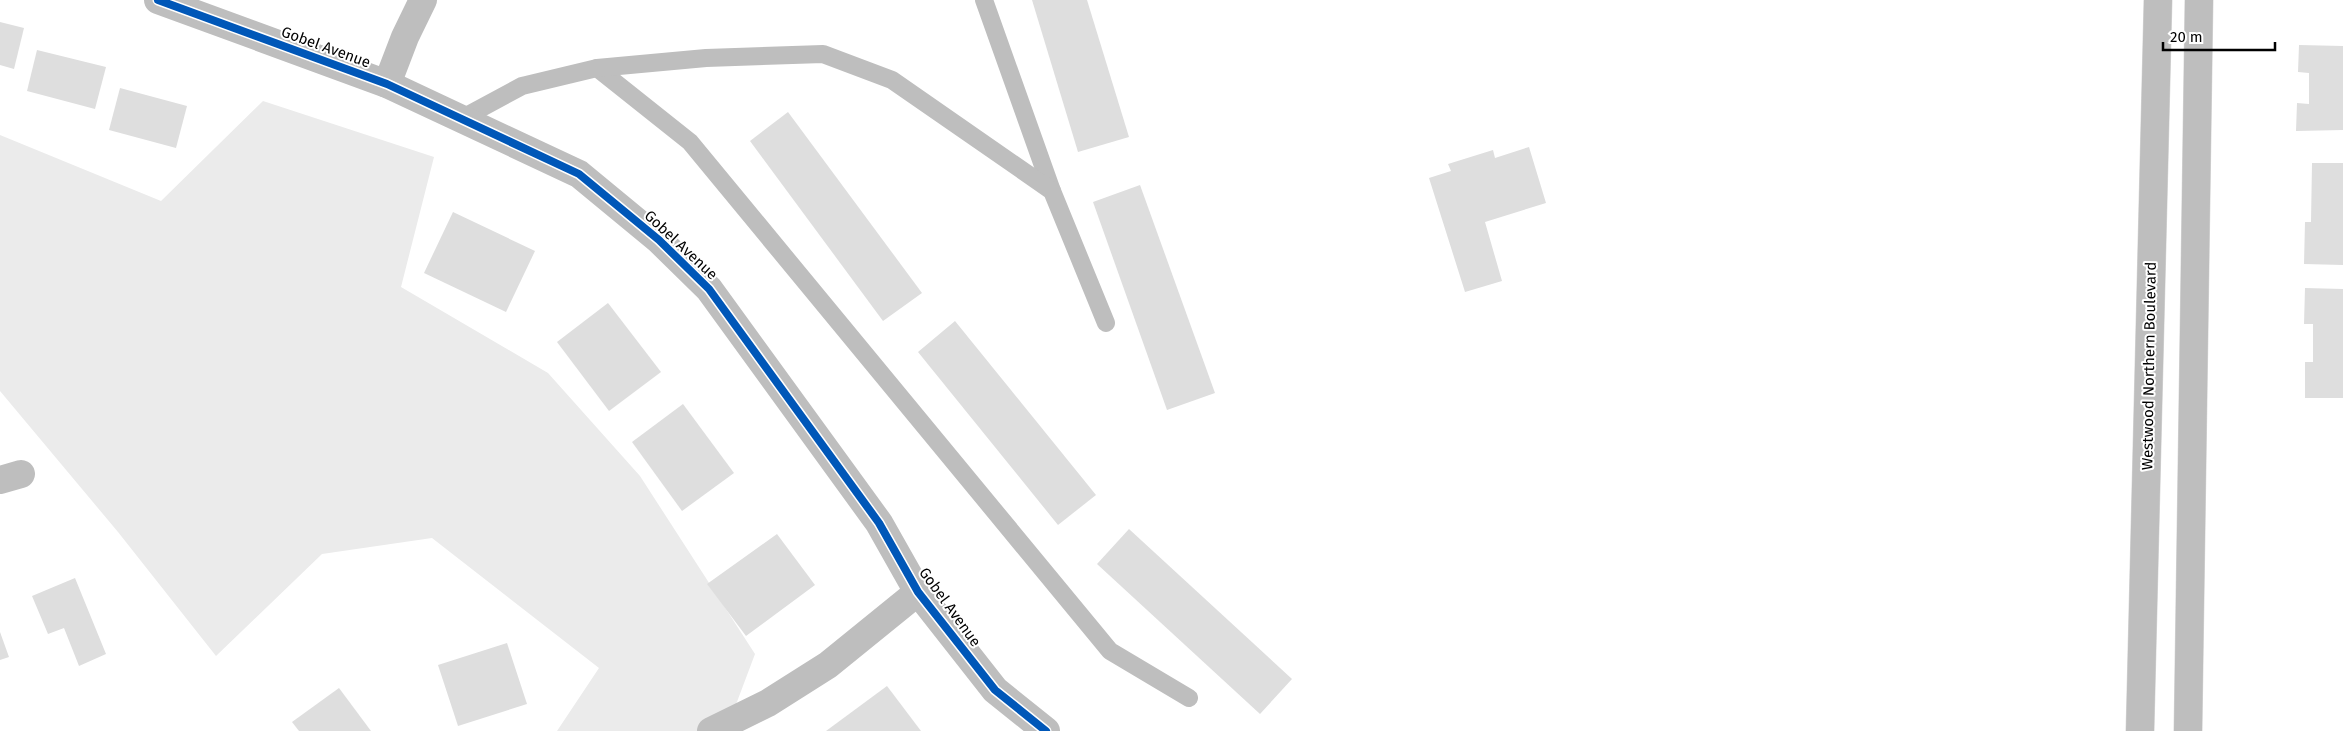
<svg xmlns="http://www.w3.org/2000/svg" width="2343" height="731" font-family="'Fira Sans',sans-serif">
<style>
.green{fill:#ebebeb}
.building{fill:#dedede}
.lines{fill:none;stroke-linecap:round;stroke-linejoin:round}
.primary-casing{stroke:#dbdbdb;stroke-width:29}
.service{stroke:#bebebe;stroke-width:18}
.minor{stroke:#bebebe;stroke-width:28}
.primary{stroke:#bebebe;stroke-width:28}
.cycleway-casing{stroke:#fff;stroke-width:11}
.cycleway{stroke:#0057b8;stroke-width:8}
.labels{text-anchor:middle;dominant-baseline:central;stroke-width:4;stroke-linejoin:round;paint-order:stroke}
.street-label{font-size:15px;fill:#000;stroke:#fff}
</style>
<rect width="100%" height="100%" fill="#fff"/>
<path class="green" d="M263 101 434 157 401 287 548 373 640 476 755 654 726 731H557L599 668 432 538 322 554 216 656 118 532 0 391V135L161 201Z"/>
<g class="building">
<path d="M1032 0H1087L1129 137 1078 152Z"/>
<path d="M0 22 24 28 14 69 0 65Z"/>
<path d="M2299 45 2343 46V130L2296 131 2297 103 2309 104V73L2298 72Z"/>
<path d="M37 50 106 67 95 109 27 91Z"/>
<path d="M120 88 187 106 176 148 109 130Z"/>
<path d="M788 112 922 293 883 321 750 141Z"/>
<path d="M1529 147 1546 203 1485 222 1502 281 1465 292 1429 178 1451 171 1448 164 1493 150 1495 158Z"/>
<path d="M2312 163H2343V265L2304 264 2305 222H2311Z"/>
<path d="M1140 185 1215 393 1167 410 1093 202Z"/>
<path d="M453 212 535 251 506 312 424 273Z"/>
<path d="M2305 288 2343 289V398H2305V362H2313V324H2304Z"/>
<path d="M608 303 661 372 609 411 557 342Z"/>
<path d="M955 321 1096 495 1058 525 918 352Z"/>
<path d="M683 404 734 473 682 511 632 442Z"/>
<path d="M1129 529 1292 679 1260 714 1097 564Z"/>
<path d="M777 534 815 585 746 636 707 584Z"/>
<path d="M75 578 106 654 79 666 64 628 48 634 32 596Z"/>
<path d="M0 632 9 657 0 660Z"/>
<path d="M507 643 527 704 458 726 438 665Z"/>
<path d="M887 686 921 731H826Z"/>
<path d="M339 688 371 731H299L292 722Z"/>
</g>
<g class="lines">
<defs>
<g id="primary">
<path d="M2140 731 2158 0"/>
<path d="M2188 731 2199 0"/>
</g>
</defs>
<use href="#primary" class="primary-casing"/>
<g class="service">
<path d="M984 0 1052 191"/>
<path d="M597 68 690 142 1110 651 1189 698"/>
<path d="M459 120 522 86 597 68 706 58 823 54 892 80 1052 191 1106 323"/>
</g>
<g class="minor">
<path d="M158 0 387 84 579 174 659 240 709 289 879 523 918 592 995 690 1046 731"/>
<path d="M387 84 405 37 423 0"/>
<path d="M0 480 21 474"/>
<path d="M711 731 768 703 828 665 918 592"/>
</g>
<use href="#primary" class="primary"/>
<defs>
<path id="cycleway" d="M158 0 387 84 579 174 659 240 709 289 879 523 918 592 995 690 1046 731"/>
</defs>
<use href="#cycleway" class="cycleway-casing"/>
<use href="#cycleway" class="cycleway"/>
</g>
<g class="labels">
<g class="street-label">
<text transform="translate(326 47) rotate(20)">Gobel Avenue</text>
<text transform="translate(681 245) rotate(43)">Gobel Avenue</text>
<text transform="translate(2149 366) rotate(-89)">Westwood Northern Boulevard</text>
<text transform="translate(950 607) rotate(54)">Gobel Avenue</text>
</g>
</g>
<path d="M2163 42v8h112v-8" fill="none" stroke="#000000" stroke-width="2.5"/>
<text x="2170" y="42" font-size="15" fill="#000000" stroke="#ffffff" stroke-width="4" paint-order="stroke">20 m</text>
</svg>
